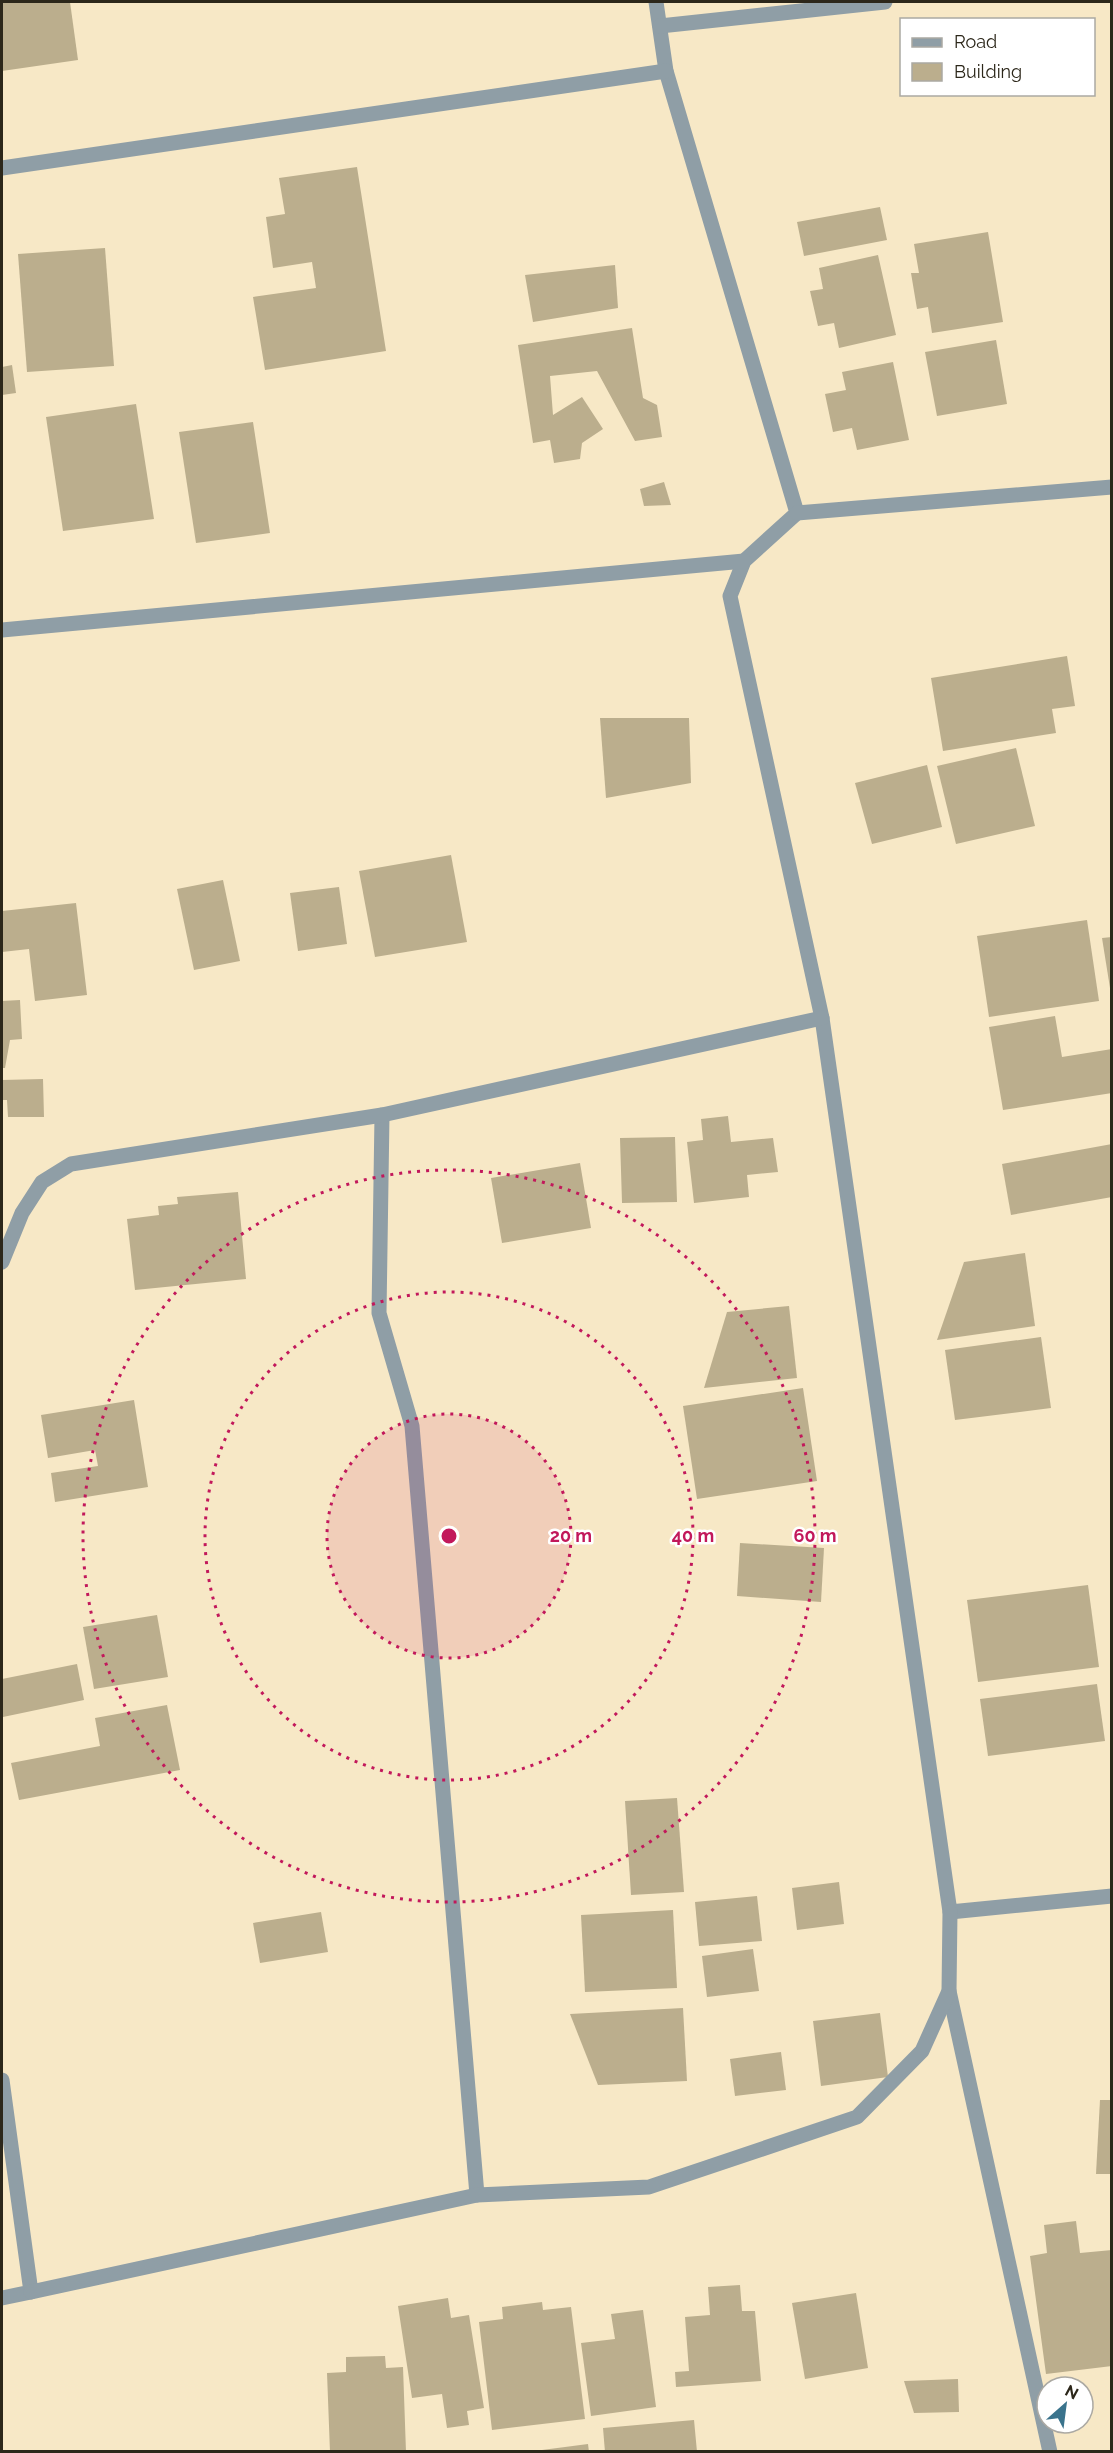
<svg xmlns="http://www.w3.org/2000/svg" width="1113" height="2453" font-family="Raleway,sans-serif">
<style>
.building{fill:#bbae8d}
.lines{fill:none;stroke-linecap:round;stroke-linejoin:round}
.street{stroke:#8f9ea6;stroke-width:15}
.ring{fill:none;stroke:#c2185b;stroke-width:3;stroke-dasharray:3 6}
.centre{fill:#c2185b;stroke:#fff;stroke-width:3}
.ring-label{font-size:18px;text-anchor:middle;font-weight:bold;fill:#c2185b;stroke:#fff;stroke-width:5;stroke-linejoin:round;paint-order:stroke}
</style>
<rect width="100%" height="100%" fill="#f7e8c6"/>
<g class="building">
<path d="M2 2H70L78 60 2 71Z"/>
<path d="M357 167 386 351 265 370 253 297 316 288 312 262 273 268 266 217 285 214 279 178Z"/>
<path d="M880 207 887 240 804 256 797 222Z"/>
<path d="M988 232 1003 322 932 333 928 307 917 309 911 273H919L914 244Z"/>
<path d="M105 248 114 366 27 372 18 254Z"/>
<path d="M878 255 896 335 839 348 834 323 818 326 810 291 823 289 819 268Z"/>
<path d="M615 265 618 308 533 322 525 275Z"/>
<path d="M632 328 643 398 657 405 662 437 635 441 597 371 550 376 553 415 582 397 603 429 582 443 580 459 554 463 550 440 533 443 518 345Z"/>
<path d="M996 340 1007 404 937 416 925 352Z"/>
<path d="M893 362 909 440 857 450 852 428 833 432 825 394 846 390 842 372Z"/>
<path d="M12 365 16 393 2 395V367Z"/>
<path d="M136 404 154 519 63 531 46 417Z"/>
<path d="M253 422 270 533 196 543 179 432Z"/>
<path d="M664 482 671 505 644 506 640 489Z"/>
<path d="M1067 656 1075 706 1052 709 1056 733 943 751 931 678Z"/>
<path d="M600 718H689L691 783 606 798Z"/>
<path d="M1016 748 1035 826 956 844 937 766Z"/>
<path d="M927 765 942 827 872 844 855 783Z"/>
<path d="M451 855 467 942 375 957 359 871Z"/>
<path d="M223 880 240 961 194 970 177 889Z"/>
<path d="M339 887 347 944 298 951 290 893Z"/>
<path d="M76 903 87 995 35 1001 29 949 2 952V911Z"/>
<path d="M1087 920 1099 1001 989 1017 977 936Z"/>
<path d="M1112 937V988H1110L1102 938Z"/>
<path d="M20 1000 22 1039 10 1040 5 1068H2V1001Z"/>
<path d="M1055 1016 1062 1057 1112 1049V1093L1003 1110 989 1027Z"/>
<path d="M43 1079 44 1117H8L7 1100H2V1080Z"/>
<path d="M728 1116 731 1142 773 1138 778 1172 747 1175 749 1197 694 1203 687 1142 703 1140 701 1119Z"/>
<path d="M675 1137 677 1202 622 1203 620 1138Z"/>
<path d="M1112 1144V1197L1011 1215 1002 1164Z"/>
<path d="M580 1163 591 1228 502 1243 491 1178Z"/>
<path d="M238 1192 246 1279 135 1290 127 1219 159 1215 158 1206 178 1204 177 1197Z"/>
<path d="M1025 1253 1035 1326 937 1340 964 1262Z"/>
<path d="M789 1306 797 1378 704 1388 727 1312Z"/>
<path d="M1041 1337 1051 1408 955 1420 945 1350Z"/>
<path d="M803 1388 817 1481 697 1499 683 1406Z"/>
<path d="M134 1400 148 1487 55 1502 51 1473 98 1466 95 1450 48 1458 41 1415Z"/>
<path d="M740 1543 824 1548 821 1602 737 1596Z"/>
<path d="M1088 1585 1099 1667 978 1682 967 1600Z"/>
<path d="M157 1615 168 1677 94 1689 83 1627Z"/>
<path d="M77 1664 84 1700 3 1717 2 1679Z"/>
<path d="M1097 1684 1105 1741 988 1756 980 1699Z"/>
<path d="M167 1705 180 1770 19 1800 11 1763 100 1746 95 1718Z"/>
<path d="M677 1798 684 1892 631 1895 625 1801Z"/>
<path d="M839 1882 844 1924 797 1930 792 1888Z"/>
<path d="M757 1896 762 1941 699 1946 695 1902Z"/>
<path d="M673 1910 677 1988 585 1992 581 1915Z"/>
<path d="M321 1912 328 1952 260 1963 253 1923Z"/>
<path d="M753 1949 759 1991 707 1997 702 1956Z"/>
<path d="M683 2008 687 2081 598 2085 570 2014Z"/>
<path d="M880 2013 888 2077 821 2086 813 2021Z"/>
<path d="M781 2052 786 2090 735 2096 730 2059Z"/>
<path d="M1100 2100H1112V2174H1096Z"/>
<path d="M1076 2221 1080 2253 1112 2250V2366L1046 2374 1030 2256 1047 2253 1044 2225Z"/>
<path d="M740 2285 742 2311H755L761 2381 676 2387 675 2372 689 2371 685 2317 710 2315 708 2287Z"/>
<path d="M856 2293 868 2368 805 2379 792 2303Z"/>
<path d="M448 2298 451 2318 469 2315 484 2408 467 2411 469 2425 447 2428 442 2394 412 2398 398 2306Z"/>
<path d="M542 2302 543 2310 571 2307 585 2419 492 2430 479 2322 503 2319 502 2307Z"/>
<path d="M643 2310 656 2407 591 2416 581 2343 615 2339 611 2314Z"/>
<path d="M385 2356 386 2368 403 2367 406 2452H330L327 2373 346 2372V2357Z"/>
<path d="M958 2379 959 2412 914 2413 904 2381Z"/>
<path d="M694 2420 697 2452H605L603 2428Z"/>
<path d="M588 2444 589 2452H542V2450Z"/>
</g>
<g class="lines">
<g class="street">
<path d="M656 2 666 71 797 513 744 561 730 596 822 1018 950 1912 1112 1896"/>
<path d="M660 26 885 2"/>
<path d="M2 168 666 71"/>
<path d="M797 513 1112 487"/>
<path d="M2 630 744 561"/>
<path d="M382 1115 379 1313 412 1426 477 2195"/>
<path d="M2 1262 22 1213 42 1182 71 1164 382 1115 822 1018"/>
<path d="M949 1991 1050 2452"/>
<path d="M2 2080 31 2292 2 2298"/>
<path d="M31 2292 477 2195 649 2187 857 2117 922 2051 949 1991 950 1912"/>
</g>
</g>
<circle cx="449" cy="1536" r="122" fill="#c2185b" fill-opacity=".12"/>
<g class="ring">
<circle cx="449" cy="1536" r="122"/>
<circle cx="449" cy="1536" r="244"/>
<circle cx="449" cy="1536" r="366"/>
</g>
<circle cx="449" cy="1536" r="9" class="centre"/>
<g class="ring-label">
<text x="571" y="1542">20 m</text>
<text x="693" y="1542">40 m</text>
<text x="815" y="1542">60 m</text>
</g>
<rect width="1113" height="2453" fill="none" stroke="#2c271a" stroke-width="6"/>
<rect x="900" y="18" width="195" height="78" fill="#ffffff" stroke="#aba9a3" stroke-width="1.5"/>
<rect x="912" y="38" width="30" height="9" fill="#8f9ea6" stroke="#aba9a3" stroke-width="1.5"/>
<text x="954" y="48" font-size="18" fill="#2c271a">Road</text>
<rect x="912" y="63" width="30" height="18" fill="#bbae8d" stroke="#aba9a3" stroke-width="1.5"/>
<text x="954" y="78" font-size="18" fill="#2c271a">Building</text>
<g transform="translate(1065 2405) rotate(28)"><circle r="28" fill="#ffffff" stroke="#aba9a3" stroke-width="1.5"/>
<path d="M0-4.5L10 22L0 15L-10 22Z" fill="#3a738c"/>
<text y="-9" font-size="16" font-weight="bold" text-anchor="middle" fill="#2c271a">N</text>
</g>
</svg>
